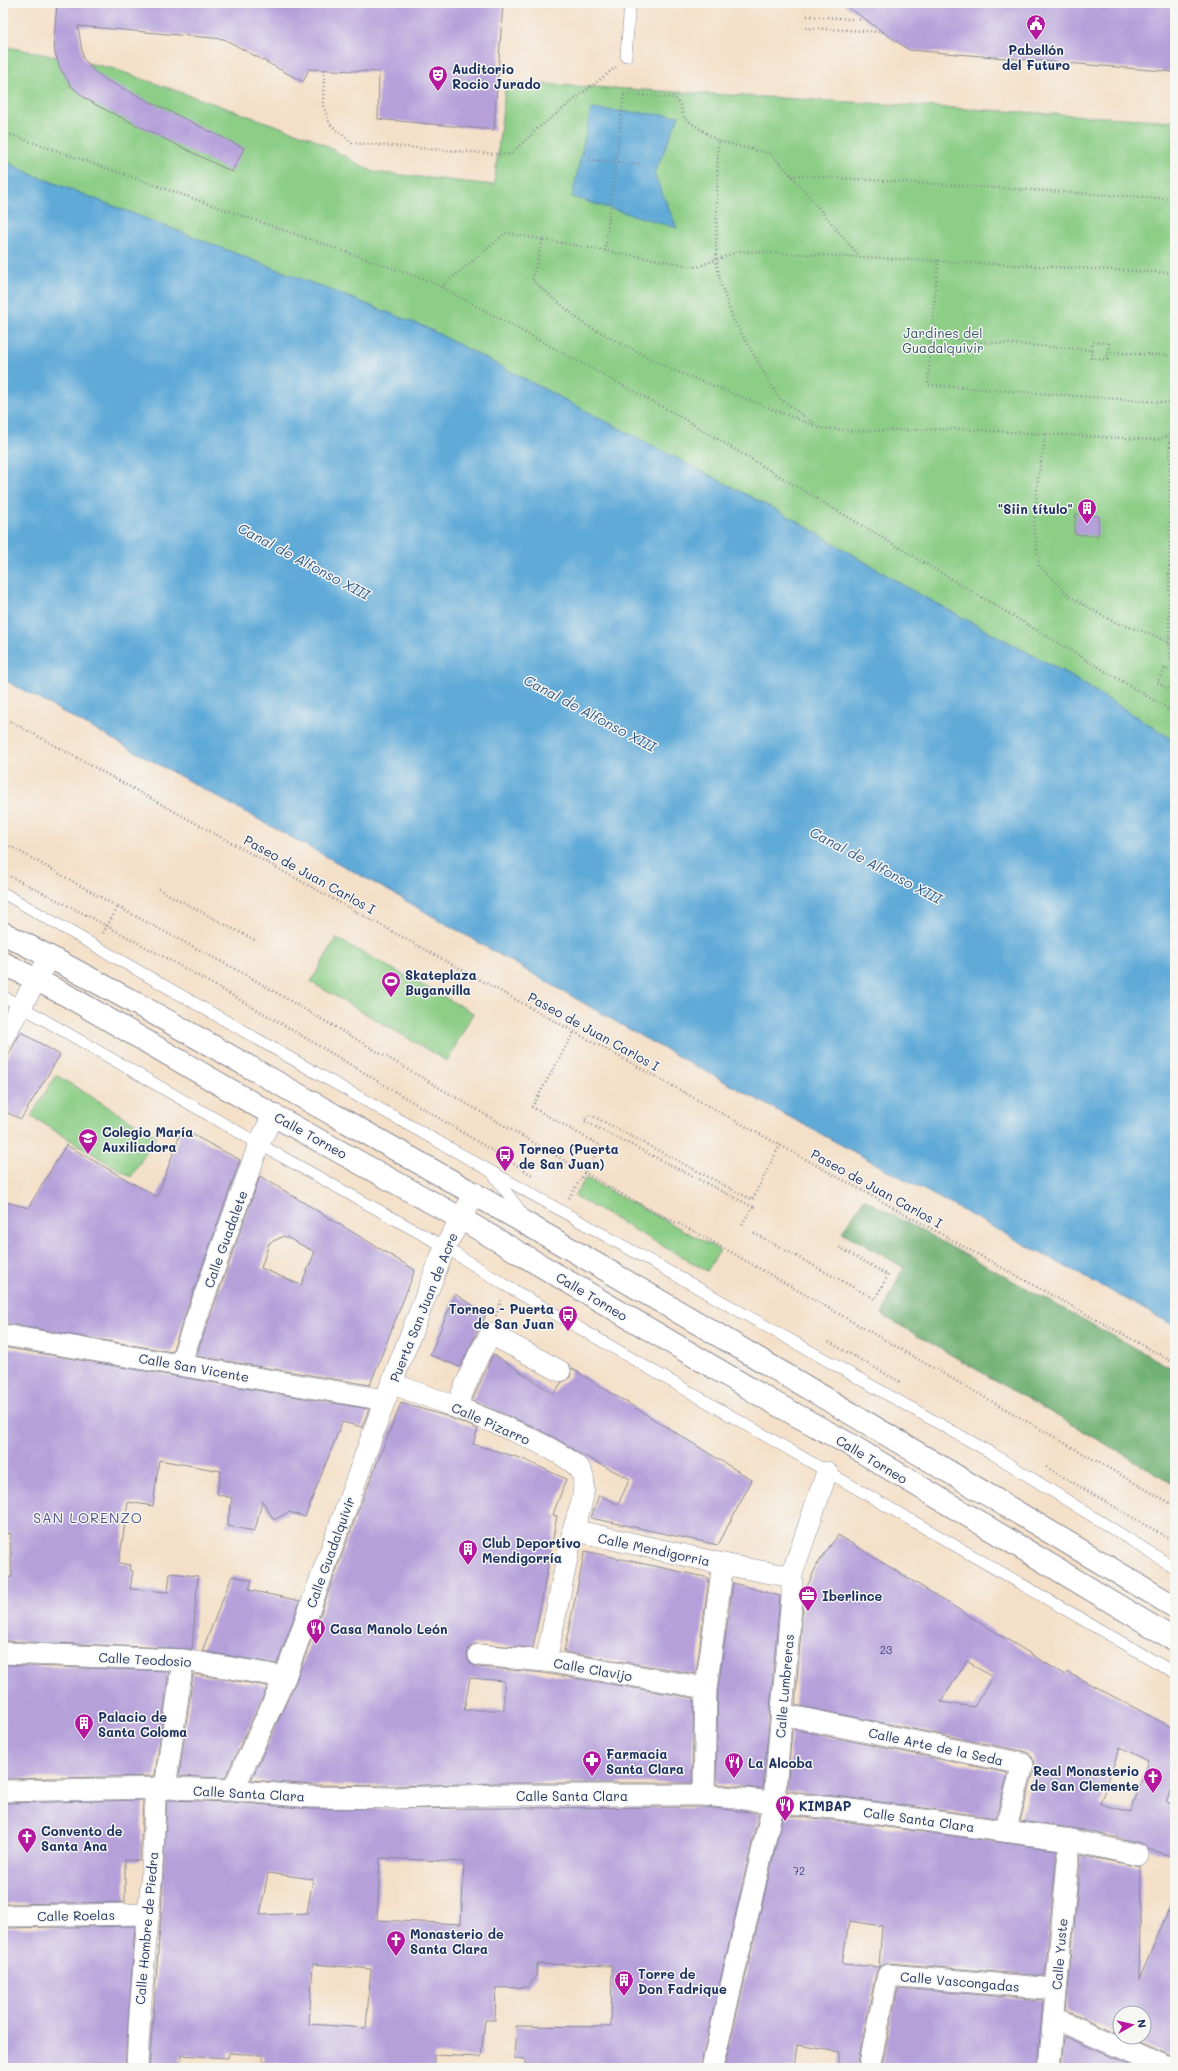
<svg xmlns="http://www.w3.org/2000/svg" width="1178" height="2071" font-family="Mali,sans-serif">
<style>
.green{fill:#8cce86;stroke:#547e72}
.forest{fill:#71b173;stroke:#467068}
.water{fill:#60aad8;stroke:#3e6c9b}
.building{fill:#b5a0da;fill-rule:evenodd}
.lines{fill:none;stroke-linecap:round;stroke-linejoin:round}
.lane-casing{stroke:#888893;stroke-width:12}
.street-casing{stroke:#888893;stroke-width:22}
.primary-casing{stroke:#888893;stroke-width:24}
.path{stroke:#888893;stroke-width:2.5;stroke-dasharray:1 3;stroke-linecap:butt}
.lane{stroke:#fff;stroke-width:11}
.street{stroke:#fff;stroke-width:21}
.primary{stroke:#fff;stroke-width:22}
.path-bridge{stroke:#888893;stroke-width:2.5;stroke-dasharray:1 3;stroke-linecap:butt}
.labels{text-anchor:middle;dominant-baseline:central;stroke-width:3;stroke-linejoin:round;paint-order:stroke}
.number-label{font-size:11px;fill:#424b7d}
.poi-label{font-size:13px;font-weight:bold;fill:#1b2f5e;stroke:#f6f6f2;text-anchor:start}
.park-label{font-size:13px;fill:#375768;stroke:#f6f6f2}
.street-label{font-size:13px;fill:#1b2f5e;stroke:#f6f6f2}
.water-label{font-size:14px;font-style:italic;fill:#335a89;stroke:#f6f6f2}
.neighbourhood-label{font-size:14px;letter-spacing:1px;fill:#515789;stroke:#f6f6f2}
</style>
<rect width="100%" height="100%" fill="#f6f6f2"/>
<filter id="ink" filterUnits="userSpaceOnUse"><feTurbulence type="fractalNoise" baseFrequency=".025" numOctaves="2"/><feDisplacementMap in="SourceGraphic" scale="8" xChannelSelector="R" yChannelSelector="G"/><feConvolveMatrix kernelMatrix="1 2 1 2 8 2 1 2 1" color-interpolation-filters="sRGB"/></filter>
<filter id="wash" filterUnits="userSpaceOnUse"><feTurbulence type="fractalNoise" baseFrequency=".012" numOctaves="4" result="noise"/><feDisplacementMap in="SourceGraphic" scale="16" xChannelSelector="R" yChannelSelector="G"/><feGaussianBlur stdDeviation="0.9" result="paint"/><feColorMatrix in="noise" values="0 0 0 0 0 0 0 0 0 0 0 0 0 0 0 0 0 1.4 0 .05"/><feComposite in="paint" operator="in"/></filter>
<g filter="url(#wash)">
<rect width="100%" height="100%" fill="#f4e0c8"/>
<g class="green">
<path d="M3 46 111 68 312 138 373 172 494 185 506 82 1175 121V741L1064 672 913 591 795 520 425 327 31 174 3 160Z"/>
<path d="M336 938 473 1013 447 1061 311 982Z"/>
<path d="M56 1075 156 1136 131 1177 31 1116Z"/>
<path d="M586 1178 720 1250 707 1271 574 1196Z"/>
</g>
<path class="forest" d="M864 1199 1175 1370V1484L882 1315 903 1267 842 1232Z"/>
<g class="water">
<path d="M591 109 679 116 654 174 677 228 572 197Z"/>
<path d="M3 160 31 174 425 327 795 520 913 591 1064 672 1175 741V1326L646 1039 389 891 3 679Z"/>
</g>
<g id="blocks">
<g class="building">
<path d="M57 3H503L494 130 378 119 379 72 309 69 303 82 224 39 78 26 83 58 93 70 108 81 244 148 232 172 98 106 85 98 71 86 60 68 55 53 54 39Z"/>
<path d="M842 3H1175V72L909 50Z"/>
<path d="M1076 514 1099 516 1098 536 1074 534Z"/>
<path d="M21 1032 60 1055 21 1119 3 1111V1065Z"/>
<path d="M182 1129 240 1160 172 1352 3 1323V1201L28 1208 66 1145 157 1197Z"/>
<path d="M260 1176 415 1270 370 1385 196 1356ZM284 1236 315 1252 301 1285 261 1268 269 1243Z"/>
<path d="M455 1294 486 1314 460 1367 430 1355Z"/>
<path d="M3 1347 369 1409 362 1427 342 1422 305 1517 289 1512 274 1520 262 1501 255 1531 227 1526 232 1498 217 1494 221 1471 159 1460 153 1506 128 1502 119 1563 130 1565 129 1570 133 1571 130 1589 168 1592 170 1573 198 1576 192 1649 5 1641V1636H3V1578L12 1577 10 1533 4 1534 3 1530Z"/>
<path d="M493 1354 554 1394 561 1383 570 1377 571 1368 752 1480 718 1545 591 1518 599 1495 618 1504 630 1479 582 1455 559 1440 532 1426 472 1401Z"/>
<path d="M401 1403 446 1416 478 1429 473 1444 523 1459 566 1479 553 1515 557 1516 533 1648 474 1644 469 1648 467 1654 468 1660 472 1665 478 1667 544 1673 694 1698 692 1783H495L395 1786 312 1785 251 1780 296 1681 359 1508ZM470 1678 504 1681V1710H464Z"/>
<path d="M838 1535 1065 1675 1067 1672 1175 1729V1778L1166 1802 1175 1805V1857L1148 1849 1141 1843 1073 1828 1020 1821 1035 1767 1034 1760 1031 1755 1026 1752 795 1705 804 1593 818 1563ZM967 1661 992 1677 974 1707 941 1702ZM1120 1747 1148 1761 1131 1812 1100 1804Z"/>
<path d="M585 1551 709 1578 696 1674 564 1652Z"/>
<path d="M232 1576 252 1580 249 1590 300 1601 277 1664 202 1651Z"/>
<path d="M733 1583 780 1596 763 1789 716 1784 718 1689Z"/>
<path d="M4 1665 169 1671 155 1776 3 1779Z"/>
<path d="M193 1674 268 1686 225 1778 179 1776Z"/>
<path d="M792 1729 1008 1773 996 1818 844 1797 787 1791Z"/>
<path d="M143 1800 140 1861 125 1860V1902L3 1904V1803Z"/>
<path d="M167 1800 232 1802 311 1809 703 1807 759 1813 700 2068H525V2059L514 2058 516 2026 611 2027 612 1966 537 1964V1976L527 1987 496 1988 495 2020H485L481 2057 434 2055V2068H285V2064L263 2062V2055L229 2053 228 2058 181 2055 180 2068H149L161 1914ZM380 1858 464 1862 461 1924 377 1920ZM268 1873 313 1879 307 1913 260 1915ZM313 1964 371 1969 366 2028 309 2024Z"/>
<path d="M783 1815 842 1821 1057 1850 1045 1976 889 1963 879 1967 882 1926 849 1921 842 1964 879 1967 876 1973 857 2068H838L840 2052 797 2045 794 2068H724Z"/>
<path d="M1081 1855 1141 1867 1139 1979 1175 1894V2059L1127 2037H1144V2013H1120V2034L1066 2010Z"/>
<path d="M135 1926 125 2068H3V1928Z"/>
<path d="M898 1988 1043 2000 1037 2068H918L882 2065Z"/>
<path d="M1064 2036 1137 2068H1061Z"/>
</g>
</g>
</g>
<g filter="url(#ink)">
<use href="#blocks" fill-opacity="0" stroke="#888893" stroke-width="1"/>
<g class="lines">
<defs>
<g id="lane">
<path d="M626 56 630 3"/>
<path d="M3 893 320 1075 993 1454 1175 1568"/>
<path d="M3 996 259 1144 445 1247 505 1285 1175 1673"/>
<path d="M492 1173 525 1217"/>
</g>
<g id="street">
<path d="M3 1037 50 957"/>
<path d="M3 1335 385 1400"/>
<path d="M180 1364 259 1144 273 1115"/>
<path d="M393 1384C424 1395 573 1448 582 1473 588 1490 578 1514 573 1530L723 1564 782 1575 792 1574"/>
<path d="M456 1407 479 1354 491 1334 560 1371"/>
<path d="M3 1653 183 1660 285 1677"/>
<path d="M479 1655 546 1661 706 1688"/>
<path d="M546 1661 573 1530"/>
<path d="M781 1714 1023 1764 1005 1831"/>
<path d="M165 1788 183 1660"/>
<path d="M233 1790 285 1677 385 1400 445 1247 475 1193"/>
<path d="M3 1791 165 1788 233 1790 311 1797 395 1798 495 1795H704L843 1809 1070 1840 1138 1855"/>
<path d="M704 1795 706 1688 723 1564"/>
<path d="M3 1916 149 1914"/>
<path d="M1054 2018 1167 2068"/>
<path d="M137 2068C140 1975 155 1882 155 1788"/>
<path d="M712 2068 774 1801 792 1597V1574L827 1472"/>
<path d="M869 2068 888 1975 1056 1989"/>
<path d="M1049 2068 1070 1840"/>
</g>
<g id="primary">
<path d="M3 933C116 990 226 1054 336 1116 619 1274 897 1440 1175 1607"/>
<path d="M3 963 68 996 273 1115 460 1218 769 1400 847 1443 1175 1640"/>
</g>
</defs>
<use href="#lane" class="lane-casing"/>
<use href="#street" class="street-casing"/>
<use href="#primary" class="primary-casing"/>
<g class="path">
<path d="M807 16 867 20"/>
<path d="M806 28 885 32"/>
<path d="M324 70 323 106 330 124 352 143 510 155 537 129 616 67"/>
<path d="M624 94 675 98 681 106 684 118 718 141"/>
<path d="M3 132 432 282 679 416 1175 713"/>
<path d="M590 160 641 164"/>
<path d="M791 175 1175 199"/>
<path d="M543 240 532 280 584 324 668 368 815 426"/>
<path d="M860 257 791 175 771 154 718 141 716 260 721 285 734 321 779 398 820 428 855 431 957 429 1157 440 1170 435 1169 643"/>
<path d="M938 260 931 338 1092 350 1093 342 1109 343 1108 352 1175 356"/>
<path d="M441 287 506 233 697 267 739 251 1175 273"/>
<path d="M931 338 928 385 1173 403"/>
<path d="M1092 350 1091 358 1107 360 1108 352"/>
<path d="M1175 385 1170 435 1175 436"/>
<path d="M1046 434 1038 478 1034 526 1039 565 1069 596 1114 622 1154 635 1169 643 1170 658 1175 677"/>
<path d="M1173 670 1165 669 1157 682 1175 693"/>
<path d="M1170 710 1175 701"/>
<path d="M3 717 1175 1363"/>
<path d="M3 842 118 907 239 971 637 1203 699 1234 1175 1506"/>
<path d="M3 873C185 962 359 1069 532 1175"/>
<path d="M158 889 256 941"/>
<path d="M103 933 118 907"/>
<path d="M569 1198 601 1146 532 1107 574 1032"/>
<path d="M742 1224 753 1207 584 1121 589 1114 752 1200 780 1145"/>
<path d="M754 1233 875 1299 888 1275 837 1246"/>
<path d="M496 1316 501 1300"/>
<path d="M829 1342 902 1383"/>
<path d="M1046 1467 1175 1542"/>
</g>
<use href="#lane" class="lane"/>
<use href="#street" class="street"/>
<use href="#primary" class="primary"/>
<path class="path-bridge" d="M605 251 624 94"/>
</g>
</g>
<defs>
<symbol id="civic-pin" viewBox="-11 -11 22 30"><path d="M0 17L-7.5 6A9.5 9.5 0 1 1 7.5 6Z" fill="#b5179e" stroke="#f6f6f2"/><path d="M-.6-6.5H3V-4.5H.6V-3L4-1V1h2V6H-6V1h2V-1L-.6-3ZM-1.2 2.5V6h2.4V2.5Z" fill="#fff"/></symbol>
<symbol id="theatre-pin" viewBox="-11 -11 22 30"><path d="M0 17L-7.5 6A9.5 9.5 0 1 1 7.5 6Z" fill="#b5179e" stroke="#f6f6f2"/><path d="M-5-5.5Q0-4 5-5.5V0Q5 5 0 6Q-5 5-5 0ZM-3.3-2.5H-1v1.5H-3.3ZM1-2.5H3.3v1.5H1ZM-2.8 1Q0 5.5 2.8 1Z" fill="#fff"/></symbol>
<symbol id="building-pin" viewBox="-11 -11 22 30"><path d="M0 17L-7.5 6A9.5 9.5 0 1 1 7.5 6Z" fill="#b5179e" stroke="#f6f6f2"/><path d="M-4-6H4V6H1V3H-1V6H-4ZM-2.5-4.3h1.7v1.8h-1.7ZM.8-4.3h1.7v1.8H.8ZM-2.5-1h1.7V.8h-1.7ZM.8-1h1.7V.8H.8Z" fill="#fff"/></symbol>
<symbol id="stadium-pin" viewBox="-11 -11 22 30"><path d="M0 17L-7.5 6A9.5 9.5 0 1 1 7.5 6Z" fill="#b5179e" stroke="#f6f6f2"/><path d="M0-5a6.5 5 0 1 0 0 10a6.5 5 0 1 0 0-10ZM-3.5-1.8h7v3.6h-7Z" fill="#fff"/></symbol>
<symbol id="school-pin" viewBox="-11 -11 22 30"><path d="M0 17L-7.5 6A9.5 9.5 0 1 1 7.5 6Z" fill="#b5179e" stroke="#f6f6f2"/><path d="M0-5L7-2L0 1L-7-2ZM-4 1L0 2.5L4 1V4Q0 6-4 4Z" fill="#fff"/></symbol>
<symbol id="bus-pin" viewBox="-11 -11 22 30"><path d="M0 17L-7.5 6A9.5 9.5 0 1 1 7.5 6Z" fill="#b5179e" stroke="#f6f6f2"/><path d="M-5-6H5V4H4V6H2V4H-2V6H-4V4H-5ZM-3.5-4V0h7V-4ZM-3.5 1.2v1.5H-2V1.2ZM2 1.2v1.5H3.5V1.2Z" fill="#fff"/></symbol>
<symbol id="office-pin" viewBox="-11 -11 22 30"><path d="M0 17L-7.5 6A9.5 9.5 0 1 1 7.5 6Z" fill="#b5179e" stroke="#f6f6f2"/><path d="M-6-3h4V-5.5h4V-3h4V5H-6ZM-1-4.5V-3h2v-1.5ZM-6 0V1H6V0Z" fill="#fff"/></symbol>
<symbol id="restaurant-pin" viewBox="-11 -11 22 30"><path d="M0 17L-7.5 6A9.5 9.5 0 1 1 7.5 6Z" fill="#b5179e" stroke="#f6f6f2"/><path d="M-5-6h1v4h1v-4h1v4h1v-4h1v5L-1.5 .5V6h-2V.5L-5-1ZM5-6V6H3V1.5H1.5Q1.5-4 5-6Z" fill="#fff"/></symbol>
<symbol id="pharmacy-pin" viewBox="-11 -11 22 30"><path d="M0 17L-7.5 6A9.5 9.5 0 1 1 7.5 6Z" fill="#b5179e" stroke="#f6f6f2"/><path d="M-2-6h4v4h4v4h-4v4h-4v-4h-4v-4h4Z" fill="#fff"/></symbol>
<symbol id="church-pin" viewBox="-11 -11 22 30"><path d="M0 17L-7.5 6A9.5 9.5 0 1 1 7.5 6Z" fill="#b5179e" stroke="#f6f6f2"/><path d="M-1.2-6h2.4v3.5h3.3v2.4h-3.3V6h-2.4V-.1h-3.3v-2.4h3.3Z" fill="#fff"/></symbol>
</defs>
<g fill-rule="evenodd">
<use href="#civic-pin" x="1025" y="13" width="22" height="30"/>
<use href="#theatre-pin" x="427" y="64" width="22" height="30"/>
<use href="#building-pin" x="1076" y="497" width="22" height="30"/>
<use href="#stadium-pin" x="380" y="970" width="22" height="30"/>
<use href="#school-pin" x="77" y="1127" width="22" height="30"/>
<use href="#bus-pin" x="494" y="1144" width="22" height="30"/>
<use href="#bus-pin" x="557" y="1304" width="22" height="30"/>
<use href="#building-pin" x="457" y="1538" width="22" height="30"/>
<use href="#office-pin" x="797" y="1584" width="22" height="30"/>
<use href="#restaurant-pin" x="305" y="1617" width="22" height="30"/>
<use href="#building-pin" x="73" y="1712" width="22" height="30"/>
<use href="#pharmacy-pin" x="581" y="1749" width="22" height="30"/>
<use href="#restaurant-pin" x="723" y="1751" width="22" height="30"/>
<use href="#church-pin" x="1142" y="1766" width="22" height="30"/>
<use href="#restaurant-pin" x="774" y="1794" width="22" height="30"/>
<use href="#church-pin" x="16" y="1826" width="22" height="30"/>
<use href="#church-pin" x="385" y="1929" width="22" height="30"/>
<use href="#building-pin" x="613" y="1969" width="22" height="30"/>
</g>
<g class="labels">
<g class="number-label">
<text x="886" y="1649">23</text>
<text x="799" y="1870">72</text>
</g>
<g class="poi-label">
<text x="1036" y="49" text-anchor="middle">Pabellón<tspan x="1036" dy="15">del Futuro</tspan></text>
<text x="452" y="68">Auditorio<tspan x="452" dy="15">Rocio Jurado</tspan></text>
<text x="1073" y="508" text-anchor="end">"Siin título"</text>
<text x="405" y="974">Skateplaza<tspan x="405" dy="15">Buganvilla</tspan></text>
<text x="102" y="1131">Colegio María<tspan x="102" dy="15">Auxiliadora</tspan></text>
<text x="519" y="1148">Torneo (Puerta<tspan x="519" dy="15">de San Juan)</tspan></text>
<text x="554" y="1308" text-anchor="end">Torneo - Puerta<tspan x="554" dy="15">de San Juan</tspan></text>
<text x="482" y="1542">Club Deportivo<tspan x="482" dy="15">Mendigorría</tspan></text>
<text x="822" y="1595">Iberlince</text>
<text x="330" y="1628">Casa Manolo León</text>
<text x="98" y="1716">Palacio de<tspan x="98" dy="15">Santa Coloma</tspan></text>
<text x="606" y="1753">Farmacia<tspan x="606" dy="15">Santa Clara</tspan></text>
<text x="748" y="1762">La Alcoba</text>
<text x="1139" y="1770" text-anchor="end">Real Monasterio<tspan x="1139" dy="15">de San Clemente</tspan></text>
<text x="799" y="1805">KIMBAP</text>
<text x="41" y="1830">Convento de<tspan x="41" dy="15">Santa Ana</tspan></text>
<text x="410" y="1933">Monasterio de<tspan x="410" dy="15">Santa Clara</tspan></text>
<text x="638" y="1973">Torre de<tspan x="638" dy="15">Don Fadrique</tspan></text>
</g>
<g class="park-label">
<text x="943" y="332">Jardines del<tspan x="943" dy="15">Guadalquivir</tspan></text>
</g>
<g class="street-label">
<text transform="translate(310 874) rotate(29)">Paseo de Juan Carlos I</text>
<text transform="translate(594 1031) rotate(29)">Paseo de Juan Carlos I</text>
<text transform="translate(311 1135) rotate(29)">Calle Torneo</text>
<text transform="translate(877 1188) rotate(29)">Paseo de Juan Carlos I</text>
<text transform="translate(225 1239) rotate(-70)">Calle Guadalete</text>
<text transform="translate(592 1296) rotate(31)">Calle Torneo</text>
<text transform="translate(423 1307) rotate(-68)">Puerta San Juan de Acre</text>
<text transform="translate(194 1367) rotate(10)">Calle San Vicente</text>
<text transform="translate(491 1423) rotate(24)">Calle Pizarro</text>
<text transform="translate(872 1459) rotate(31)">Calle Torneo</text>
<text transform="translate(654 1549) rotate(12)">Calle Mendigorria</text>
<text transform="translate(330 1552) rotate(-70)">Calle Guadalquivir</text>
<text transform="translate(145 1659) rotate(3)">Calle Teodosio</text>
<text transform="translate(593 1669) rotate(10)">Calle Clavijo</text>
<text transform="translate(784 1686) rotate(-85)">Calle Lumbreras</text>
<text transform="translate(936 1746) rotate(12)">Calle Arte de la Seda</text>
<text transform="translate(249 1793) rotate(3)">Calle Santa Clara</text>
<text x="572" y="1795">Calle Santa Clara</text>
<text transform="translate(919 1819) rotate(8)">Calle Santa Clara</text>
<text transform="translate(76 1915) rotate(-1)">Calle Roelas</text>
<text transform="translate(146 1928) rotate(-85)">Calle Hombre de Piedra</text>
<text transform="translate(1059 1954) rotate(-85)">Calle Yuste</text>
<text transform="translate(960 1981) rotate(5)">Calle Vascongadas</text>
</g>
<g class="water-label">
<text transform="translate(304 561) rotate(28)">Canal de Alfonso XIII</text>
<text transform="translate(590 713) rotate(28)">Canal de Alfonso XIII</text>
<text transform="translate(876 865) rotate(28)">Canal de Alfonso XIII</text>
</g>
<g class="neighbourhood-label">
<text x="88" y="1517">SAN LORENZO</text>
</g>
</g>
<rect width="1178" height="2071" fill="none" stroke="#f6f6f2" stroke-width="16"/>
<g transform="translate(1132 2025) rotate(82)"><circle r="19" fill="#f6f6f2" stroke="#9ea6b7"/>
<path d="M0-3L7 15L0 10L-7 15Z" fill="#b5179e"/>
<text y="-6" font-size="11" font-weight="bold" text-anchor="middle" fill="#1b2f5e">N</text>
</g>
</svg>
